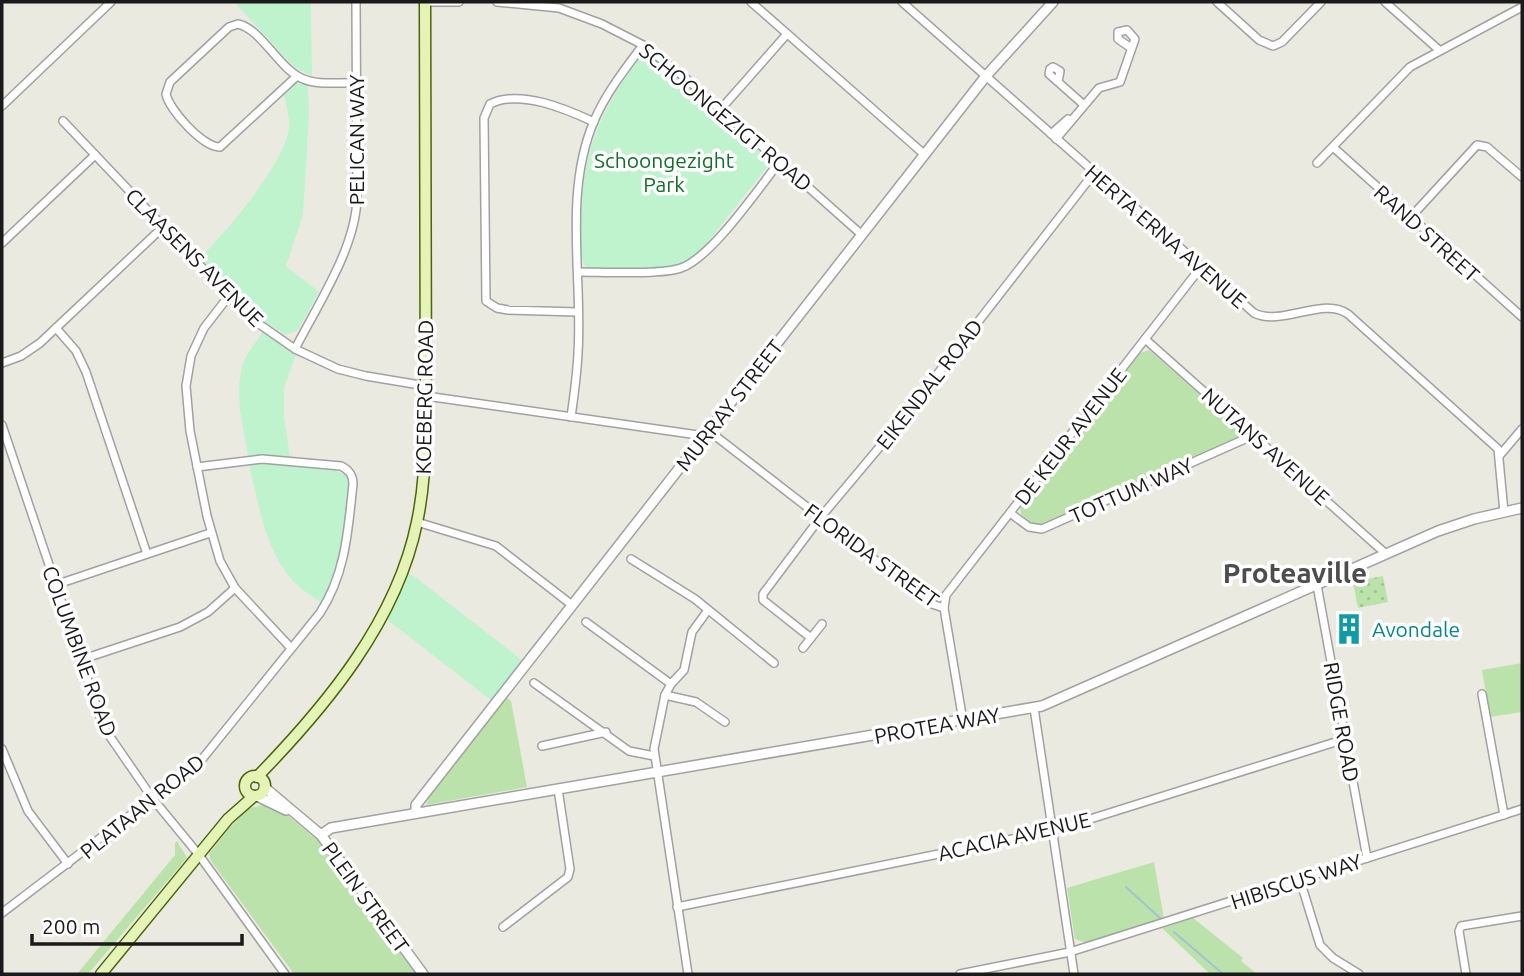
<svg xmlns="http://www.w3.org/2000/svg" width="1524" height="976" font-family="Ubuntu,sans-serif">
<style>
.grass{fill:#bbe2aa}
.park{fill:#bff3cd}
.garden{fill:url(#garden-dots)}
.lines{fill:none;stroke-linecap:round;stroke-linejoin:round}
.stream{stroke:#a4c1d6;stroke-width:2}
.minor-casing{stroke:#a1a1a1;stroke-width:10}
.tertiary-casing{stroke:#a1a1a1;stroke-width:12}
.secondary-casing{stroke:#4b650d;stroke-width:13}
.minor{stroke:#fff;stroke-width:7}
.tertiary{stroke:#fff;stroke-width:9}
.secondary{stroke:#e5f3b7;stroke-width:10}
.labels{text-anchor:middle;dominant-baseline:central;stroke-width:7;stroke-linejoin:round;paint-order:stroke}
.street-label{font-size:21px;fill:#1a1a1a;stroke:#fff}
.park-label{font-size:21px;fill:#146d2c;stroke:#fff}
.culture-label{font-size:21px;fill:#0d838f;stroke:#fff;text-anchor:start}
.district-label{font-size:28px;font-weight:bold;fill:#4d4d4d;stroke:#fff}
</style>
<defs>
<pattern id="garden-dots" width="8" height="8" patternUnits="userSpaceOnUse" patternTransform="scale(1.75)"><rect width="8" height="8" fill="#bbe2aa"/><path d="M2 2h.1M6 6h.1" fill="none" stroke="#a0c192" stroke-width="1.8" stroke-linecap="round"/></pattern>
</defs>
<rect width="100%" height="100%" fill="#ebeae1"/>
<g class="grass">
<path d="M1149 350 1240 430V436L1041 524H1032L1021 514 1020 507 1140 353Z"/>
<path d="M1522 663V712L1490 717 1482 670Z"/>
<path d="M506 697 511 701 527 787 426 805 430 795Z"/>
<path d="M262 805 287 815 320 842 417 974H294L211 861 209 854 229 828 250 808Z"/>
<path d="M177 841 187 858 88 974H77L175 855V843Z"/>
<path d="M1154 862 1164 919 1086 943 1075 939 1067 888Z"/>
<path d="M1193 918 1243 958 1241 961 1257 974H1210L1162 928Z"/>
</g>
<g class="park">
<path d="M234 2H311L312 76 294 67Z"/>
<path d="M645 55 652 57 667 68 767 156 768 166 696 257C665 274 626 268 591 268L586 267C578 257 581 242 581 230 581 156 596 117 639 58Z"/>
<path d="M297 83 308 85 309 115 303 215 286 266 319 292 298 330 286 335 252 314 199 259C225 233 286 163 289 127 290 117 286 105 284 95Z"/>
<path d="M263 332 296 354 284 388V417L290 457 248 456C243 425 233 391 244 361 248 351 257 341 263 332Z"/>
<path d="M249 464C267 463 339 464 349 478L342 550 332 585 322 603C312 596 300 589 292 580 264 548 259 504 249 464Z"/>
<path d="M407 573 414 576 523 661 492 701 385 618Z"/>
</g>
<path class="garden" d="M1383 576 1388 602 1358 608 1353 582Z"/>
<g class="lines">
<g class="stream">
<path d="M1126 887 1161 919"/>
<path d="M1174 932 1223 974"/>
</g>
<defs>
<g id="minor">
<path d="M425 2H459"/>
<path d="M497 2 559 8 602 24 643 45 683 76 862 235"/>
<path d="M751 2 925 155"/>
<path d="M902 2 1254 313C1282 327 1323 296 1348 314L1498 449 1504 512"/>
<path d="M1217 2 1259 40 1273 46 1282 42 1321 2"/>
<path d="M1385 2 1439 50"/>
<path d="M297 76 220 147C204 148 169 110 166 94L170 82 229 27 238 24C261 29 278 67 301 78 317 86 339 82 357 83"/>
<path d="M1058 82 1060 71 1053 67 1050 69 1049 74 1084 105"/>
<path d="M2 106 111 2"/>
<path d="M720 110 787 34"/>
<path d="M63 121 249 317 295 349 338 369 366 376 426 386"/>
<path d="M1051 134 1068 119"/>
<path d="M1056 139 1099 88 1120 82 1135 39 1127 30 1118 32V39L1131 48"/>
<path d="M1333 147 1522 317"/>
<path d="M1317 163 1410 67 1522 7"/>
<path d="M1410 218 1477 145 1487 147 1522 177"/>
<path d="M2 243 95 155"/>
<path d="M578 272C603 272 661 275 681 268 711 258 759 188 780 161"/>
<path d="M228 297 204 328 191 356 186 386 190 431 207 516 220 561 235 588 291 648"/>
<path d="M577 312 508 310 497 308 486 301 484 118 490 104C520 89 566 109 594 122"/>
<path d="M56 328 76 351 86 372 147 554"/>
<path d="M1145 339 1386 554"/>
<path d="M295 349C318 304 357 246 357 196L356 2"/>
<path d="M2 363 21 356 40 343 163 227"/>
<path d="M426 396 705 436"/>
<path d="M571 417C574 396 577 375 578 353 583 277 563 194 594 121 606 93 625 69 643 45"/>
<path d="M2 425 104 728 153 799 199 855 285 974"/>
<path d="M709 431 932 604 944 608"/>
<path d="M1500 455 1522 429"/>
<path d="M1010 513 1029 527 1042 529 1254 435"/>
<path d="M417 522 496 546 572 605"/>
<path d="M631 559 695 599 774 663"/>
<path d="M55 585 210 533"/>
<path d="M1317 585 1367 858"/>
<path d="M586 622 671 684"/>
<path d="M811 638 763 600V594L820 518 893 431 1094 173"/>
<path d="M803 648 822 624"/>
<path d="M80 660 180 627 208 612 235 588"/>
<path d="M534 683 629 751 654 756"/>
<path d="M1482 694 1504 815"/>
<path d="M665 695 696 702 725 722"/>
<path d="M1034 708 1074 974"/>
<path d="M963 721 944 608 946 595 1201 267"/>
<path d="M542 746 606 732"/>
<path d="M2 749 28 811 68 864"/>
<path d="M1300 880 1320 945 1333 958 1359 974"/>
<path d="M677 907 1052 831 1345 739"/>
<path d="M2 913 199 763 320 613C346 573 348 530 353 484 353 475 349 470 341 466L262 459 197 467"/>
<path d="M503 927 568 877 570 869 558 789"/>
<path d="M688 974 654 749 665 695 671 684 684 670 692 632 708 610"/>
<path d="M960 974 1070 952 1522 809"/>
<path d="M1466 974 1459 931 1461 926 1522 916"/>
</g>
<g id="tertiary">
<path d="M264 787 321 835 423 974"/>
<path d="M257 796 286 810"/>
<path d="M416 813V805L986 76 1053 2"/>
<path d="M321 835 331 828 1042 706 1438 531 1474 519 1522 508"/>
</g>
<g id="secondary">
<circle cx="255" cy="786" r="10"/>
<path d="M257 777C326 706 397 621 417 522 424 490 425 458 426 426L425 2"/>
<path d="M101 974 228 819 254 796"/>
</g>
</defs>
<use href="#minor" class="minor-casing"/>
<use href="#tertiary" class="tertiary-casing"/>
<use href="#secondary" class="secondary-casing"/>
<use href="#minor" class="minor"/>
<use href="#tertiary" class="tertiary"/>
<use href="#secondary" class="secondary"/>
</g>
<defs>
<symbol id="building-bare" viewBox="-9 -9 18 18"><path d="M-4-6H4V6H1V3H-1V6H-4ZM-2.5-4.3h1.7v1.8h-1.7ZM.8-4.3h1.7v1.8H.8ZM-2.5-1h1.7V.8h-1.7ZM.8-1h1.7V.8H.8Z" fill="#0f9aa8" stroke="#fff" stroke-width="2.5" paint-order="stroke"/></symbol>
</defs>
<g fill-rule="evenodd">
<use href="#building-bare" x="1327" y="607" width="44" height="44"/>
</g>
<g class="labels">
<g class="street-label">
<text transform="translate(726 117) rotate(40)">SCHOONGEZIGT ROAD</text>
<text transform="translate(356 140) rotate(-90)">PELICAN WAY</text>
<text transform="translate(1427 233) rotate(42)">RAND STREET</text>
<text transform="translate(1166 236) rotate(41)">HERTA ERNA AVENUE</text>
<text transform="translate(195 257) rotate(45)">CLAASENS AVENUE</text>
<text transform="translate(929 384) rotate(-52)">EIKENDAL ROAD</text>
<text transform="translate(424 397) rotate(-89)">KOEBERG ROAD</text>
<text transform="translate(729 405) rotate(-52)">MURRAY STREET</text>
<text transform="translate(1070 436) rotate(-52)">DE KEUR AVENUE</text>
<text transform="translate(1266 446) rotate(42)">NUTANS AVENUE</text>
<text transform="translate(1131 490) rotate(-24)">TOTTUM WAY</text>
<text transform="translate(872 555) rotate(36)">FLORIDA STREET</text>
<text transform="translate(80 651) rotate(70)">COLUMBINE ROAD</text>
<text transform="translate(1342 722) rotate(80)">RIDGE ROAD</text>
<text transform="translate(937 725) rotate(-10)">PROTEA WAY</text>
<text transform="translate(142 806) rotate(-39)">PLATAAN ROAD</text>
<text transform="translate(1014 836) rotate(-13)">ACACIA AVENUE</text>
<text transform="translate(1296 881) rotate(-18)">HIBISCUS WAY</text>
<text transform="translate(366 897) rotate(54)">PLEIN STREET</text>
</g>
<g class="park-label">
<text x="664" y="160">Schoongezight<tspan x="664" dy="24">Park</tspan></text>
</g>
<g class="culture-label">
<text x="1372" y="629">Avondale</text>
</g>
<g class="district-label">
<text x="1295" y="572">Proteaville</text>
</g>
</g>
<rect width="1524" height="976" fill="none" stroke="#1a1a1a" stroke-width="7"/>
<path d="M32 934v10h210v-10" fill="none" stroke="#1a1a1a" stroke-width="3.5"/>
<text x="42" y="934" font-size="21" fill="#1a1a1a" stroke="#ffffff" stroke-width="5" paint-order="stroke">200 m</text>
</svg>
